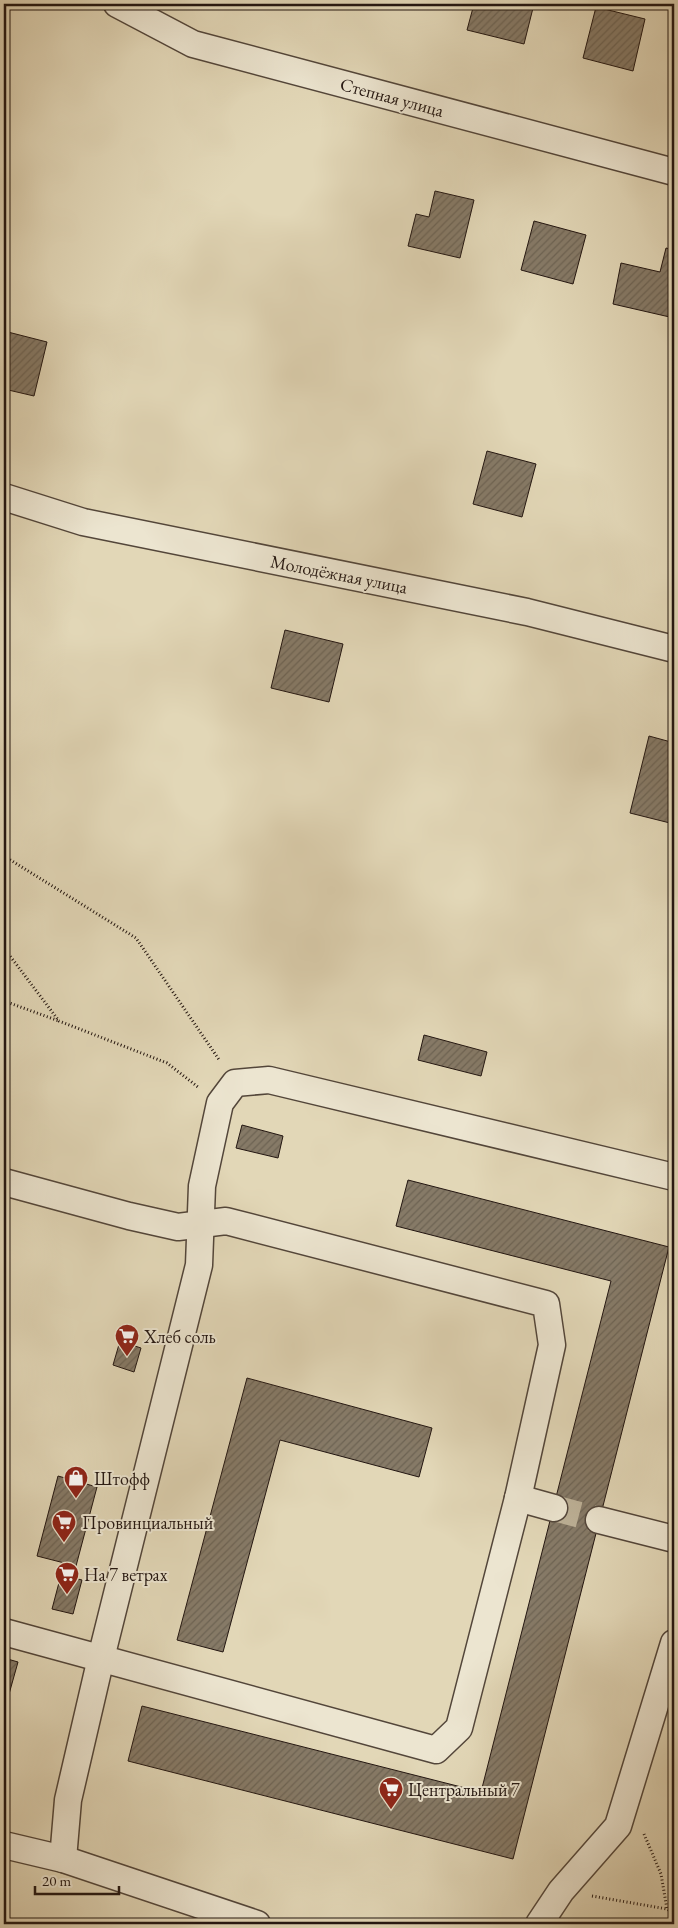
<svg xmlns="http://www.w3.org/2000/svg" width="678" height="1928" font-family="'EB Garamond',serif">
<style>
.building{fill:url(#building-hatch);stroke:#231611}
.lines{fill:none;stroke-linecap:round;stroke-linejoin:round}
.minor-tunnel{stroke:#bcb096;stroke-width:26;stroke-dasharray:26 13;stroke-linecap:butt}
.minor-casing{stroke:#53463a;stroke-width:29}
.path{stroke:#231611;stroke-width:3;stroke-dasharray:1 2.5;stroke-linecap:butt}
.minor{stroke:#ece5d0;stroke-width:26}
.labels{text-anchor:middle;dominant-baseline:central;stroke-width:4;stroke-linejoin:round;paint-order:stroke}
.street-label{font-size:18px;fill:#231611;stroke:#ece5d0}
.poi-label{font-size:18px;fill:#231611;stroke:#ece5d0;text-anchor:start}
</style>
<defs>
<pattern id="building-hatch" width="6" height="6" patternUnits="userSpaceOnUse" patternTransform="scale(1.25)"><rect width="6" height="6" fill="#867a67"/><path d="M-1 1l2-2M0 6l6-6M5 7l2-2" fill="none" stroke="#6d6353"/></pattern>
</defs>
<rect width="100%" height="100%" fill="#e2d7b7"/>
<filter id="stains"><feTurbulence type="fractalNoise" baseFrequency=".004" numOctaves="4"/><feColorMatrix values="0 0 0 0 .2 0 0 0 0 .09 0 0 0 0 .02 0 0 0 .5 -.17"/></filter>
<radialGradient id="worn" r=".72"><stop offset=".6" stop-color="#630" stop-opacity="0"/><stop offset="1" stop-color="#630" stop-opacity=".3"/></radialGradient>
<g class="building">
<path d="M474 4H534L524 44 467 30Z"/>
<path d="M596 7 645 19 633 71 583 58Z"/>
<path d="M435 191 474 200 460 258 408 246 416 214 429 217Z"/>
<path d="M534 221 586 235 573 284 521 270Z"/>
<path d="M666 248 674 250V318L613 304 621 263 660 272Z"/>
<path d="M4 331 47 342 34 396 4 389Z"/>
<path d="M487 451 536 464 522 517 473 504Z"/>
<path d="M285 630 343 644 329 702 271 688Z"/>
<path d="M672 734H674V824L630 813 649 736 671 742Z"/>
<path d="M424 1035 487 1052 481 1076 418 1060Z"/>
<path d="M242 1125 283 1136 278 1158 236 1148Z"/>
<path d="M408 1180 669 1247 513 1859 128 1761 142 1706 481 1792 611 1281 396 1226Z"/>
<path d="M120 1341 141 1348 134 1372 113 1365Z"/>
<path d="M247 1378 432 1428 419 1477 280 1440 223 1652 177 1640Z"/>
<path d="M58 1476 97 1487 76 1566 37 1556Z"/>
<path d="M61 1575 82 1580 73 1614 52 1609Z"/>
<path d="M4 1658 18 1662 4 1712Z"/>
</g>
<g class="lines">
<path class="minor-tunnel" d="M554 1508 599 1520"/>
<defs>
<g id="minor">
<path d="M117 4 193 44 674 172"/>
<path d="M4 497 83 522 527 612 674 649"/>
<path d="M4 1182 129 1216 178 1227 226 1221 546 1304 552 1345 518 1498 459 1728 436 1750 4 1632"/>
<path d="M518 1498 554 1508"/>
<path d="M599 1520 674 1539"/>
<path d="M4 1845 63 1859 257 1924"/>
<path d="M63 1859 68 1800 101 1658 199 1265 202 1186 220 1103 235 1083 269 1080 674 1177"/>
<path d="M539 1924 561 1891 618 1826 674 1643"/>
</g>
</defs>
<use href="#minor" class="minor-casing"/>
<g class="path">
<path d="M4 856 136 938 220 1061"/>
<path d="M4 948 59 1021 167 1063 198 1087"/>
<path d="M4 1001 59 1021"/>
<path d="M644 1834 661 1874 667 1909"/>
<path d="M592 1896 667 1909 674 1914"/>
</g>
<use href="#minor" class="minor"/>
</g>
<defs>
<symbol id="supermarket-pin" viewBox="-11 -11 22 30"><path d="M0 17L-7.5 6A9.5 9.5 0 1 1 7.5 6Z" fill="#8f2418" stroke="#ece5d0"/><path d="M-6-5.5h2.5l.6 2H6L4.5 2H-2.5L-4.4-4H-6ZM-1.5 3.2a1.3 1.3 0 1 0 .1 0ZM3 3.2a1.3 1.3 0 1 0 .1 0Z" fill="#fff"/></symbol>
<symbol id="shop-pin" viewBox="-11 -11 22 30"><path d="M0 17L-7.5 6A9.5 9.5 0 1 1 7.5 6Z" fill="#8f2418" stroke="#ece5d0"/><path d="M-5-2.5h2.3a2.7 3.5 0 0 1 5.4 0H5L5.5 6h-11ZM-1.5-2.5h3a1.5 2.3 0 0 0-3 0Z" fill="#fff"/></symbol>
</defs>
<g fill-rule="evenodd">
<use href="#supermarket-pin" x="113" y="1322" width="28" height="38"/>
<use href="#shop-pin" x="62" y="1464" width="28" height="38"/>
<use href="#supermarket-pin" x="50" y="1508" width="28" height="38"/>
<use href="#supermarket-pin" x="53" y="1560" width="28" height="38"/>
<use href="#supermarket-pin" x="377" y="1775" width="28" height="38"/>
</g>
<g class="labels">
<g class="street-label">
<text transform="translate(392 97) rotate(15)">Степная улица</text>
<text transform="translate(339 574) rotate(11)">Молодёжная улица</text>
</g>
<g class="poi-label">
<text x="144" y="1336">Хлеб соль</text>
<text x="94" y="1478">Штофф</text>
<text x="82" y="1522">Провинциальный</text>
<text x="84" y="1574">На 7 ветрах</text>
<text x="408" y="1789">Центральный 7</text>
</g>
</g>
<rect width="678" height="1928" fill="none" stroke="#e2d7b7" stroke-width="20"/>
<rect x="5" y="5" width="668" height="1918" fill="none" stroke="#231611" stroke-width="2.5"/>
<rect x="10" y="10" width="658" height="1908" fill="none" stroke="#231611"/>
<path d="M35 1886v8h84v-8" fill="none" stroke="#231611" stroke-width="2.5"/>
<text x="42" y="1886" font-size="15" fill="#231611" stroke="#ece5d0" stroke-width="4" paint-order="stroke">20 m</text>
<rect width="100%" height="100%" filter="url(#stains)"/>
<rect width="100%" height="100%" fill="url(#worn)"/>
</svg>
